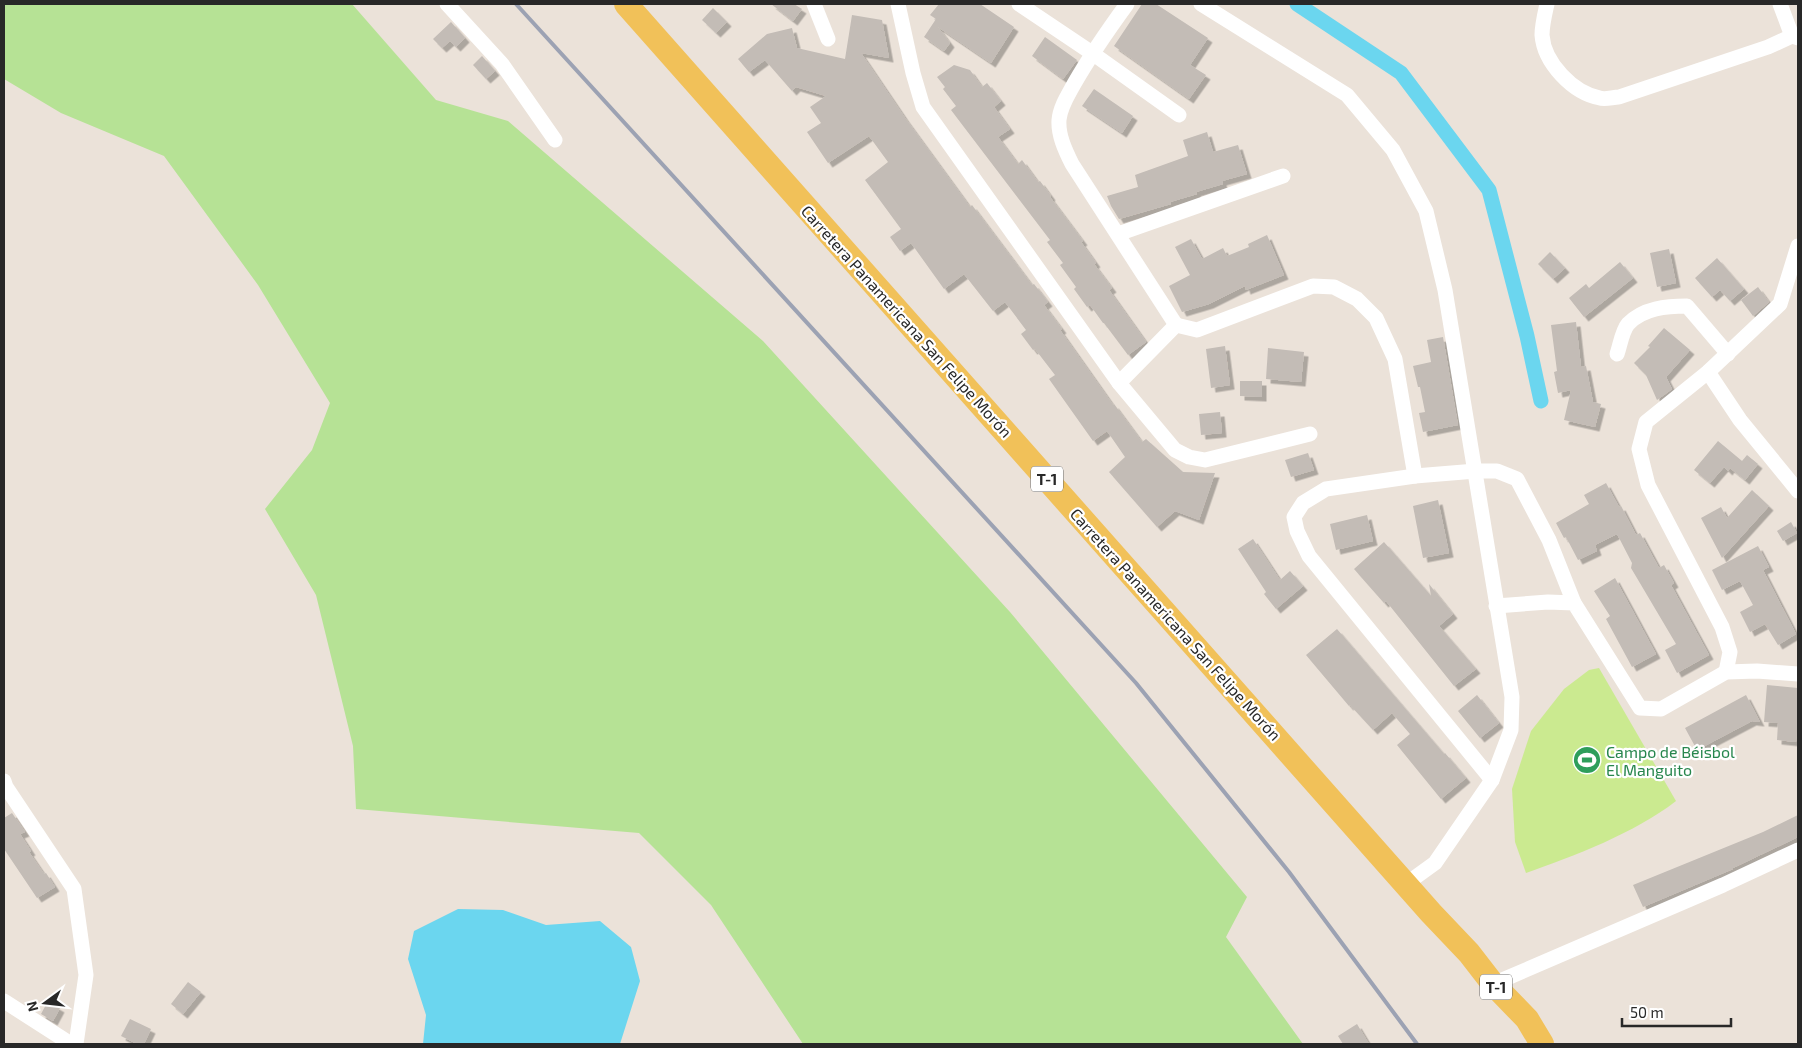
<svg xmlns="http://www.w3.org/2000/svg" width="1802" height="1048" viewBox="0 0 1802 1048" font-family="'Exo 2',sans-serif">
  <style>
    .green { fill: #b6e295 }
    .pitch { fill: #cbea90 }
    .water { fill: #6bd6ef }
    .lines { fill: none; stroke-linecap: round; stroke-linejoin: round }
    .canal { stroke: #6bd6ef; stroke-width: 15 }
    .building { fill: #c3bcb6; filter: url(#shadow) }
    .street { stroke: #fff; stroke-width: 15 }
    .primary { stroke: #f1c159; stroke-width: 24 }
    .rail { stroke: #9ca2b3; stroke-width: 4 }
    .labels { text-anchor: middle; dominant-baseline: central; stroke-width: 4.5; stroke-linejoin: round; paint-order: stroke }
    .shield { fill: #fff; stroke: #686868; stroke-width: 1 }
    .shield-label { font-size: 15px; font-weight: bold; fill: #282828 }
    .street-label { font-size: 16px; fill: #282828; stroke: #fff }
    .leisure-label { font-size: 16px; fill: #27864d; stroke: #fff; text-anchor: start }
  </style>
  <defs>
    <filter id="shadow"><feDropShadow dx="4.5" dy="4.5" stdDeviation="0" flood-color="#0004"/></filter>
  </defs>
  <rect width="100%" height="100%" fill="#ebe2d9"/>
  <path class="green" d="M4,4H352L436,100L508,121L763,341L1010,612L1247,897L1226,937L1303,1044H803L711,905L639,833L356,809L353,746L316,595L265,509L312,450L330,403L258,285L164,156L61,113L4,79Z"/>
  <path class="pitch" d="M1599,668L1676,801C1635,833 1574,856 1526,873L1515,842L1512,789L1531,731L1564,689L1589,670Z"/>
  <path class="water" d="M458,909L503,910L546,925L600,921L631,947L640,981L620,1044H423L426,1015L408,959L414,931Z"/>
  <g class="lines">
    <path class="canal" d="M1297,4L1401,73L1489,190L1527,336L1541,401"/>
  </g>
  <g class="building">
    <path d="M771,4H794L802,9L793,21Z"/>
    <path d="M939,4H980L1014,27L991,63L938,27L950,43L944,51L924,37L936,19L930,15Z"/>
    <path d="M1142,4H1156L1208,38L1190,65L1206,75L1189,99L1114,46Z"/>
    <path d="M713,8L727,22L716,33L702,20Z"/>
    <path d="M852,15L882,20L889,58L861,53L905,118L970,207L972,205L1032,285L1034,284L1048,302L1044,305L1062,329L1060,330L1113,405L1114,404L1142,442L1146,439L1183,472L1215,473L1199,520L1175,511L1157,527L1109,472L1125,457L1107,431L1093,441L1049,379L1055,375L1035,349L1033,350L1021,334L1026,330L1005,302L993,311L964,274L944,289L911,243L900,251L890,237L901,229L865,180L888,162L869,136L828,163L807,132L821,123L810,107L826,96L796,87L792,91L765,60L749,72L738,59L767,34L792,28L797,48L845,59Z"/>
    <path d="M451,22L465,38L456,47L450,41L442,48L433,39Z"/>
    <path d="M1045,37L1077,60L1063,79L1032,56Z"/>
    <path d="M482,56L495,71L486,79L473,65Z"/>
    <path d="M954,65L970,70L982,87L987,83L1001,101L994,107L1010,129L998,137L1018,164L1022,160L1038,182L1040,181L1051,196L1050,197L1083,241L1081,242L1096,263L1094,264L1112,288L1109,290L1146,342L1128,355L1104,323H1103L1090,305L1087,307L1074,289L1076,287L1060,265L1063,263L1047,242L1050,240L951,110L956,106L943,89L945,87L937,77Z"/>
    <path d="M1094,89L1133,116L1122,133L1082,106Z"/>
    <path d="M1207,132L1213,152L1238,145L1247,174L1222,181L1223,184L1196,192L1197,194L1170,202L1171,204L1119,219L1111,206L1107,196L1138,187L1135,175L1188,156L1183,140Z"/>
    <path d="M1267,235L1284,275L1246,290L1245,286L1209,304L1182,312L1169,286L1190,275L1175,247L1191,239L1202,259L1223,248L1227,256L1249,247L1248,244Z"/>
    <path d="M1669,249L1676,283L1657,287L1650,253Z"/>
    <path d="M1550,252L1565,268L1553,279L1538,264Z"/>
    <path d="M1717,258L1744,289L1730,301L1720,290L1712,297L1695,278Z"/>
    <path d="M1620,262L1633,278L1584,317L1569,298L1586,284L1589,288Z"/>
    <path d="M1758,287L1769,302L1753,316L1741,300Z"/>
    <path d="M1576,322L1581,367L1586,366L1593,402L1601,404L1595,427L1564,420L1571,390L1558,393L1554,372L1557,371L1551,325Z"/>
    <path d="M1664,328L1690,350L1666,377L1672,389L1657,400L1646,375L1634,363L1650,347L1648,346Z"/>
    <path d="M1443,337L1458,425L1423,432L1419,413L1425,412L1420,387H1418L1413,366L1431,362L1427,340Z"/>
    <path d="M1225,346L1230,385L1211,388L1206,349Z"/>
    <path d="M1268,348L1304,352L1301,382L1266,379Z"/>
    <path d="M1240,381H1262V397L1240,396Z"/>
    <path d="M1220,412L1222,433L1201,435L1199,414Z"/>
    <path d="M1718,441L1742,461L1747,455L1758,464L1745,480L1730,468L1728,471L1724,467L1710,483L1694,470Z"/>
    <path d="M1308,453L1314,470L1291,477L1285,460Z"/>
    <path d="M1606,483L1619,507L1621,506L1636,535L1640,533L1659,568L1664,565L1674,583L1671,585L1709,655L1677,673L1665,650L1676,644L1631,568L1632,563L1617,534L1595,545L1597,551L1578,560L1566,537L1564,538L1556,523L1589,504L1584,495Z"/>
    <path d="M1752,490L1769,506L1722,558L1701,518L1721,507L1727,518Z"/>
    <path d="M1438,500L1449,553L1423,558L1413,506Z"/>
    <path d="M1367,515L1373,541L1336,550L1330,524Z"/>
    <path d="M1791,522L1797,533L1783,541L1777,531Z"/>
    <path d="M1253,539L1280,580L1290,571L1303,586L1276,609L1264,594L1266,592L1238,549Z"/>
    <path d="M1384,542L1431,596L1429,584L1453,614L1439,626L1476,669L1454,686L1386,601L1384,603L1354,569Z"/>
    <path d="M1758,546L1769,567L1763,570L1796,634L1778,645L1765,624L1750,632L1740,612L1753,605L1740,581L1722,590L1712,570Z"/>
    <path d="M1615,578L1656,654L1632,667L1606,619L1610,616L1594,591Z"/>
    <path d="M1337,629L1444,754L1445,753L1466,778L1441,799L1397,745L1410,734L1392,713L1373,730L1350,705L1349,706L1306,655Z"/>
    <path d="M1767,685L1798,688V720L1796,742L1777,740L1778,723L1764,722Z"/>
    <path d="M1477,695L1499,723L1480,738L1458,711Z"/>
    <path d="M1746,695L1760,722L1752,721L1697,750L1685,728Z"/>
    <path d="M12,813L25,832L20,834L31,851L29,852L44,874L46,873L55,887L37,898L4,849V818Z"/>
    <path d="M1798,815V837L1733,868V869L1643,907L1633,885L1763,832Z"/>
    <path d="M188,982L201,992L183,1014L171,1004Z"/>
    <path d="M48,1001L60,1008L53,1021L41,1014Z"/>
    <path d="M130,1019L151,1029L144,1044H137L121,1036Z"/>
    <path d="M1357,1024L1369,1044H1343L1338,1036Z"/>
  </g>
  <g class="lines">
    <g class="street">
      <path d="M447,4L502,64L555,140"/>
      <path d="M814,4L828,39"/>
      <path d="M898,4L913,73L923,107L1119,383L1175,450L1189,457L1205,460L1310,434"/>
      <path d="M1019,4L1092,53L1179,115"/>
      <path d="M1127,4C1108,30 1090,56 1074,84C1068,95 1060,107 1059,120C1058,135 1065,150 1072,164L1176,325"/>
      <path d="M1201,4L1347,95L1393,150L1426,211L1445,290L1512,697L1511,730L1492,780L1435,863L1406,884"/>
      <path d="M1547,4C1545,13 1542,25 1542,35C1544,63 1573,93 1600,98C1605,100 1613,97 1619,97L1768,47L1792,36L1798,38"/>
      <path d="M1780,4L1792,36"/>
      <path d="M1118,234L1283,176"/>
      <path d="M1617,354C1620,346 1622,331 1628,324C1643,308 1667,306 1687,306L1728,354"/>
      <path d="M1708,372L1740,420L1798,491"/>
      <path d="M1119,383L1176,325L1197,330L1313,286L1334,287L1357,299L1376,318L1395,359L1415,476"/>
      <path d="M1496,606L1548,602L1574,603L1640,708L1661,709L1726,672L1757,671L1798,674"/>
      <path d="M1726,672L1730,652L1722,627L1648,485L1639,449L1646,422L1708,372L1780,304L1798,246"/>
      <path d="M1492,780L1309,556L1297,531L1294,517L1303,503L1326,489L1415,476L1476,471H1497L1517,479L1549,540L1574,603"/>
      <path d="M4,781L6,787L74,889L86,975L76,1044"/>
      <path d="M1493,984L1723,885L1798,850"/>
      <path d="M4,1001L71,1044"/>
    </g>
    <path class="primary" d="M626,4L1431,913L1469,953L1493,984L1527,1019L1542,1044"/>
    <path class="rail" d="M516,4L1136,683L1289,872L1417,1044"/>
  </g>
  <defs>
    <symbol id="stadium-disc" viewBox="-11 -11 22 22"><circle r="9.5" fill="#2e9e5b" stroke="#fff"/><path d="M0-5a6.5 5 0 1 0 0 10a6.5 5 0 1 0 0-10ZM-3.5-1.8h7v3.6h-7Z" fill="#fff"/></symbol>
  </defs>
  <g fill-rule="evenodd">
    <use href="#stadium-disc" x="1571" y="744" width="32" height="32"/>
  </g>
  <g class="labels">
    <g class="shield">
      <rect x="1031" y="466.5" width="32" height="25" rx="4"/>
      <rect x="1480" y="974.5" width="32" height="25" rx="4"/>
    </g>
    <g class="shield-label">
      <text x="1047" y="479">T-1</text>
      <text x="1496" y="987">T-1</text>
    </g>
    <g class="street-label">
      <text transform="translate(907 321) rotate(48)">Carretera Panamericana San Felipe Morón</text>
      <text transform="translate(1176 624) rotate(48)">Carretera Panamericana San Felipe Morón</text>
    </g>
    <g class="leisure-label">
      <text x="1606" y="751">Campo de Béisbol<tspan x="1606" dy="18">El Manguito</tspan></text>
    </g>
  </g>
  <rect width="1802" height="1048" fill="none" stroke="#282828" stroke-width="10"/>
  <g transform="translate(45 1003) rotate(255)" stroke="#ffffff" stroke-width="4" paint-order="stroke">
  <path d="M0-4L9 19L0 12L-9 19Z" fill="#282828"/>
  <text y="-8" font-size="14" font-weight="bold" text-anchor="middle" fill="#282828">N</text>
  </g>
  <path d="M1622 1018v8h109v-8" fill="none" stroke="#282828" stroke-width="2.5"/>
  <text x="1630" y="1018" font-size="15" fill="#282828" stroke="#ffffff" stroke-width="4" paint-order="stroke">50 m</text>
</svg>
